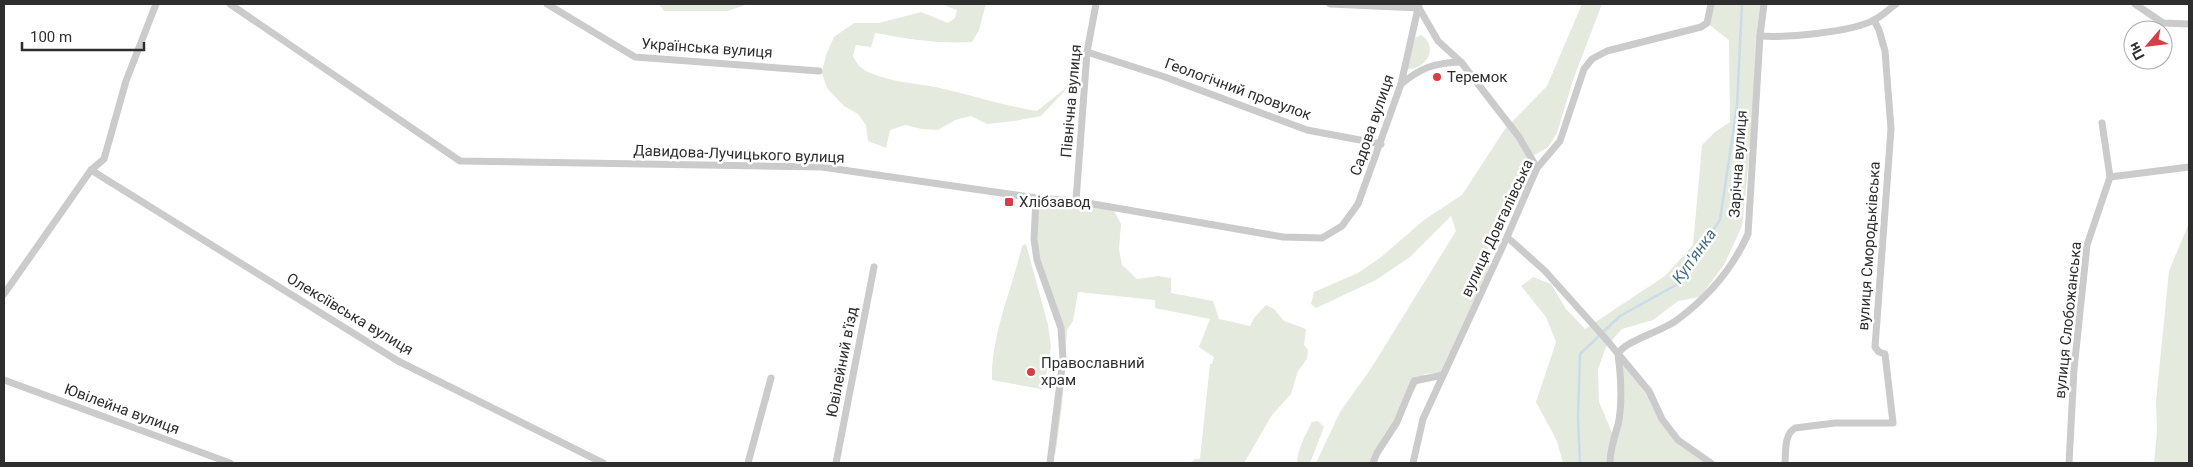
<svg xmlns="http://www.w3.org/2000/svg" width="2193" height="467" viewBox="0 0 2193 467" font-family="Roboto,sans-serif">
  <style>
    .green { fill: #e4eadd }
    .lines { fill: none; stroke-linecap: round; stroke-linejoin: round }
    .stream { stroke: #cadce9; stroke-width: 2.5 }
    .street { stroke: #cbcbcb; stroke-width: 7 }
    .poi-dot { fill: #d93c44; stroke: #fff; stroke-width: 2 }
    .labels { text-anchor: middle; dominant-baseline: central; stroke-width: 5; stroke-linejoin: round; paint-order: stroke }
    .street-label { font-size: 15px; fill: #2e2e2e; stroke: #fff }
    .poi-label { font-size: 15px; fill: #2e2e2e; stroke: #fff; text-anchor: start }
    .water-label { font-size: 16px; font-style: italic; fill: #426c8a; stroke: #fff }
  </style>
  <rect width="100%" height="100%" fill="#fff"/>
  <g class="green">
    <path d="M659,4H748L728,11H664Z"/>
    <path d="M941,4H986L979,30L972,42C939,44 907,39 875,33L871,47L856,45L853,56C856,63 860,68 868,72C890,82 916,83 940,88C972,95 1004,106 1037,111L1072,83L1041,116L1014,121L987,124L971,116L955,120L938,130L922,129L905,125L890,130L886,148L868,141L866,125L858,114L844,106L827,88L822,73L826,55L834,37L854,23H879L921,12L948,23L955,18L957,10Z"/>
    <path d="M1582,4H1602L1573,80L1557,133L1548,147L1528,159C1523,193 1503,225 1485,254L1490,250L1489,267L1443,372L1424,374L1370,463H1316L1340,412L1370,370L1456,231L1451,216L1410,257L1376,280L1316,308L1311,304L1314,292L1358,273L1380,258L1424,220L1462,195L1505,129L1547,86Z"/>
    <path d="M1711,4H1765L1742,226L1724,265L1700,297L1678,301L1653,320L1622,329L1606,347L1598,369L1599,402L1613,435L1619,410L1618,354L1642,382L1670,431L1711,463H1563L1557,441L1536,402L1556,342L1546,317L1521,286L1533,277L1551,284L1566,309L1585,329L1665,276L1693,245L1702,145L1715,132L1730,122L1729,40L1707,23Z"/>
    <path d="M1421,35C1439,46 1427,70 1407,69L1415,38Z"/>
    <path d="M1036,198L1112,207L1121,224L1119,249L1122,265L1137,279L1158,276L1171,278V293L1213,301L1219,319L1250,326L1254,318L1266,305L1274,309L1284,321L1306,329L1304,345L1308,350L1307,359L1298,371L1291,394L1272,415L1244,463H1191L1195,459H1200L1210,364H1212L1214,357L1199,347L1210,319L1155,308V300L1078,292L1073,321L1067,330L1062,406L1055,457L1057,400L1063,359L1061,328L1038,261Z"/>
    <path d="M2189,223V463H2154L2157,431L2156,401L2169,271Z"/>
    <path d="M1026,244L1048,325L1051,347L1045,382L1041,389L992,380C991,334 1012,290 1022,246Z"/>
    <path d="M1318,421L1324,427L1310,463H1297C1297,450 1306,434 1312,422Z"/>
  </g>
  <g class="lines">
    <path class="stream" d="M1580,463L1578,418L1580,354L1620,316L1676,285L1720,220L1737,106L1742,4"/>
    <g class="street">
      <path d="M230,4L460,161L822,167L1036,198L1076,201L1283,237L1322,238L1342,226L1358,204L1401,84L1419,4"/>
      <path d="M547,4L635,57L819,71"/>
      <path d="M1330,4L1419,8L1438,41L1461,62"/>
      <path d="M2135,4L2163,23L2189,24"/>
      <path d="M1760,36C1786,38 1852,32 1874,20C1882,16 1889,9 1896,4"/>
      <path d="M1087,52L1165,77L1307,130L1381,144"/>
      <path d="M1401,84C1422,67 1435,63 1461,62L1519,137L1537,168"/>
      <path d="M91,170L398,361L603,463"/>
      <path d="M2110,177L2189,167"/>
      <path d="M1036,198L1034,239L1037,260L1061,328L1063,359L1050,463"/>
      <path d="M1076,201L1087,52L1096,4"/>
      <path d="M1507,237L1545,271L1605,338L1649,391L1662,419L1678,440L1711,463"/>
      <path d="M4,294L91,170L104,159L126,81L156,4"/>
      <path d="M4,380L230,463"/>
      <path d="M748,463L771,378"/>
      <path d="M836,463L874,267"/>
      <path d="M1373,463L1377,453L1397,422L1414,381L1443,375"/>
      <path d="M1413,463L1423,419L1507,237L1537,168L1560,141L1584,69L1592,59L1607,51L1701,27L1707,23L1711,4"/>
      <path d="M1610,463C1610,450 1614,438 1618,425C1623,402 1621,377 1618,354C1624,341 1663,331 1677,320C1708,297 1732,270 1748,234L1760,36L1764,4"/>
      <path d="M1785,463C1786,452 1784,434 1795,428L1835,423H1893L1885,354L1879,352L1875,347L1891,129L1885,51L1879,30L1874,20"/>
      <path d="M2069,463L2074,369L2087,245L2110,177L2102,123"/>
    </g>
  </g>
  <g class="poi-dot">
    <circle cx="1437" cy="77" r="5"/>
    <rect x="1004" y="197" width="10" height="10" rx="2.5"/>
    <circle cx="1031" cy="372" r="5"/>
  </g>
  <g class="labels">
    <g class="street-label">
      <text transform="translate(707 48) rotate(4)">Українська вулиця</text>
      <text transform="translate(1238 89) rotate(20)">Геологічний провулок</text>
      <text transform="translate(1071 101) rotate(-85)">Північна вулиця</text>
      <text transform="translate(1372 125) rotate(-71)">Садова вулиця</text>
      <text transform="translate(739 154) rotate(2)">Давидова-Лучицького вулиця</text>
      <text transform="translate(1738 164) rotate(-86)">Зарічна вулиця</text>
      <text transform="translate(1497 228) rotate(-65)">вулиця Довгалівська</text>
      <text transform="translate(1869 246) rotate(-86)">вулиця Смородьківська</text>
      <text transform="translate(350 314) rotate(31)">Олексіївська вулиця</text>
      <text transform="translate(2068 320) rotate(-84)">вулиця Слобожанська</text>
      <text transform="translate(842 362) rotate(-79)">Ювілейний в'їзд</text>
      <text transform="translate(122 409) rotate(20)">Ювілейна вулиця</text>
    </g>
    <g class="poi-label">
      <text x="1447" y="77">Теремок</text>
      <text x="1019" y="202">Хлібзавод</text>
      <text x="1041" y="363">Православний<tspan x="1041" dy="17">храм</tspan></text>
    </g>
    <g class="water-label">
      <text transform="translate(1694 256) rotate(-54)">Куп'янка</text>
    </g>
  </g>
  <rect width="2193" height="467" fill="none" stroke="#2e2e2e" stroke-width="10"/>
  <g transform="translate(2148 45) rotate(242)"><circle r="24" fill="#ffffff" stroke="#ababab"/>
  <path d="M0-4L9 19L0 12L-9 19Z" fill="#d93c44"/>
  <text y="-8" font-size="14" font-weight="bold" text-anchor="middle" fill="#2e2e2e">Пн</text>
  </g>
  <path d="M22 42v8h122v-8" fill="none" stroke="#2e2e2e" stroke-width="2.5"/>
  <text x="30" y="42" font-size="15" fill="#2e2e2e" stroke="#ffffff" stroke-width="4" paint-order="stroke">100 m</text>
</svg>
